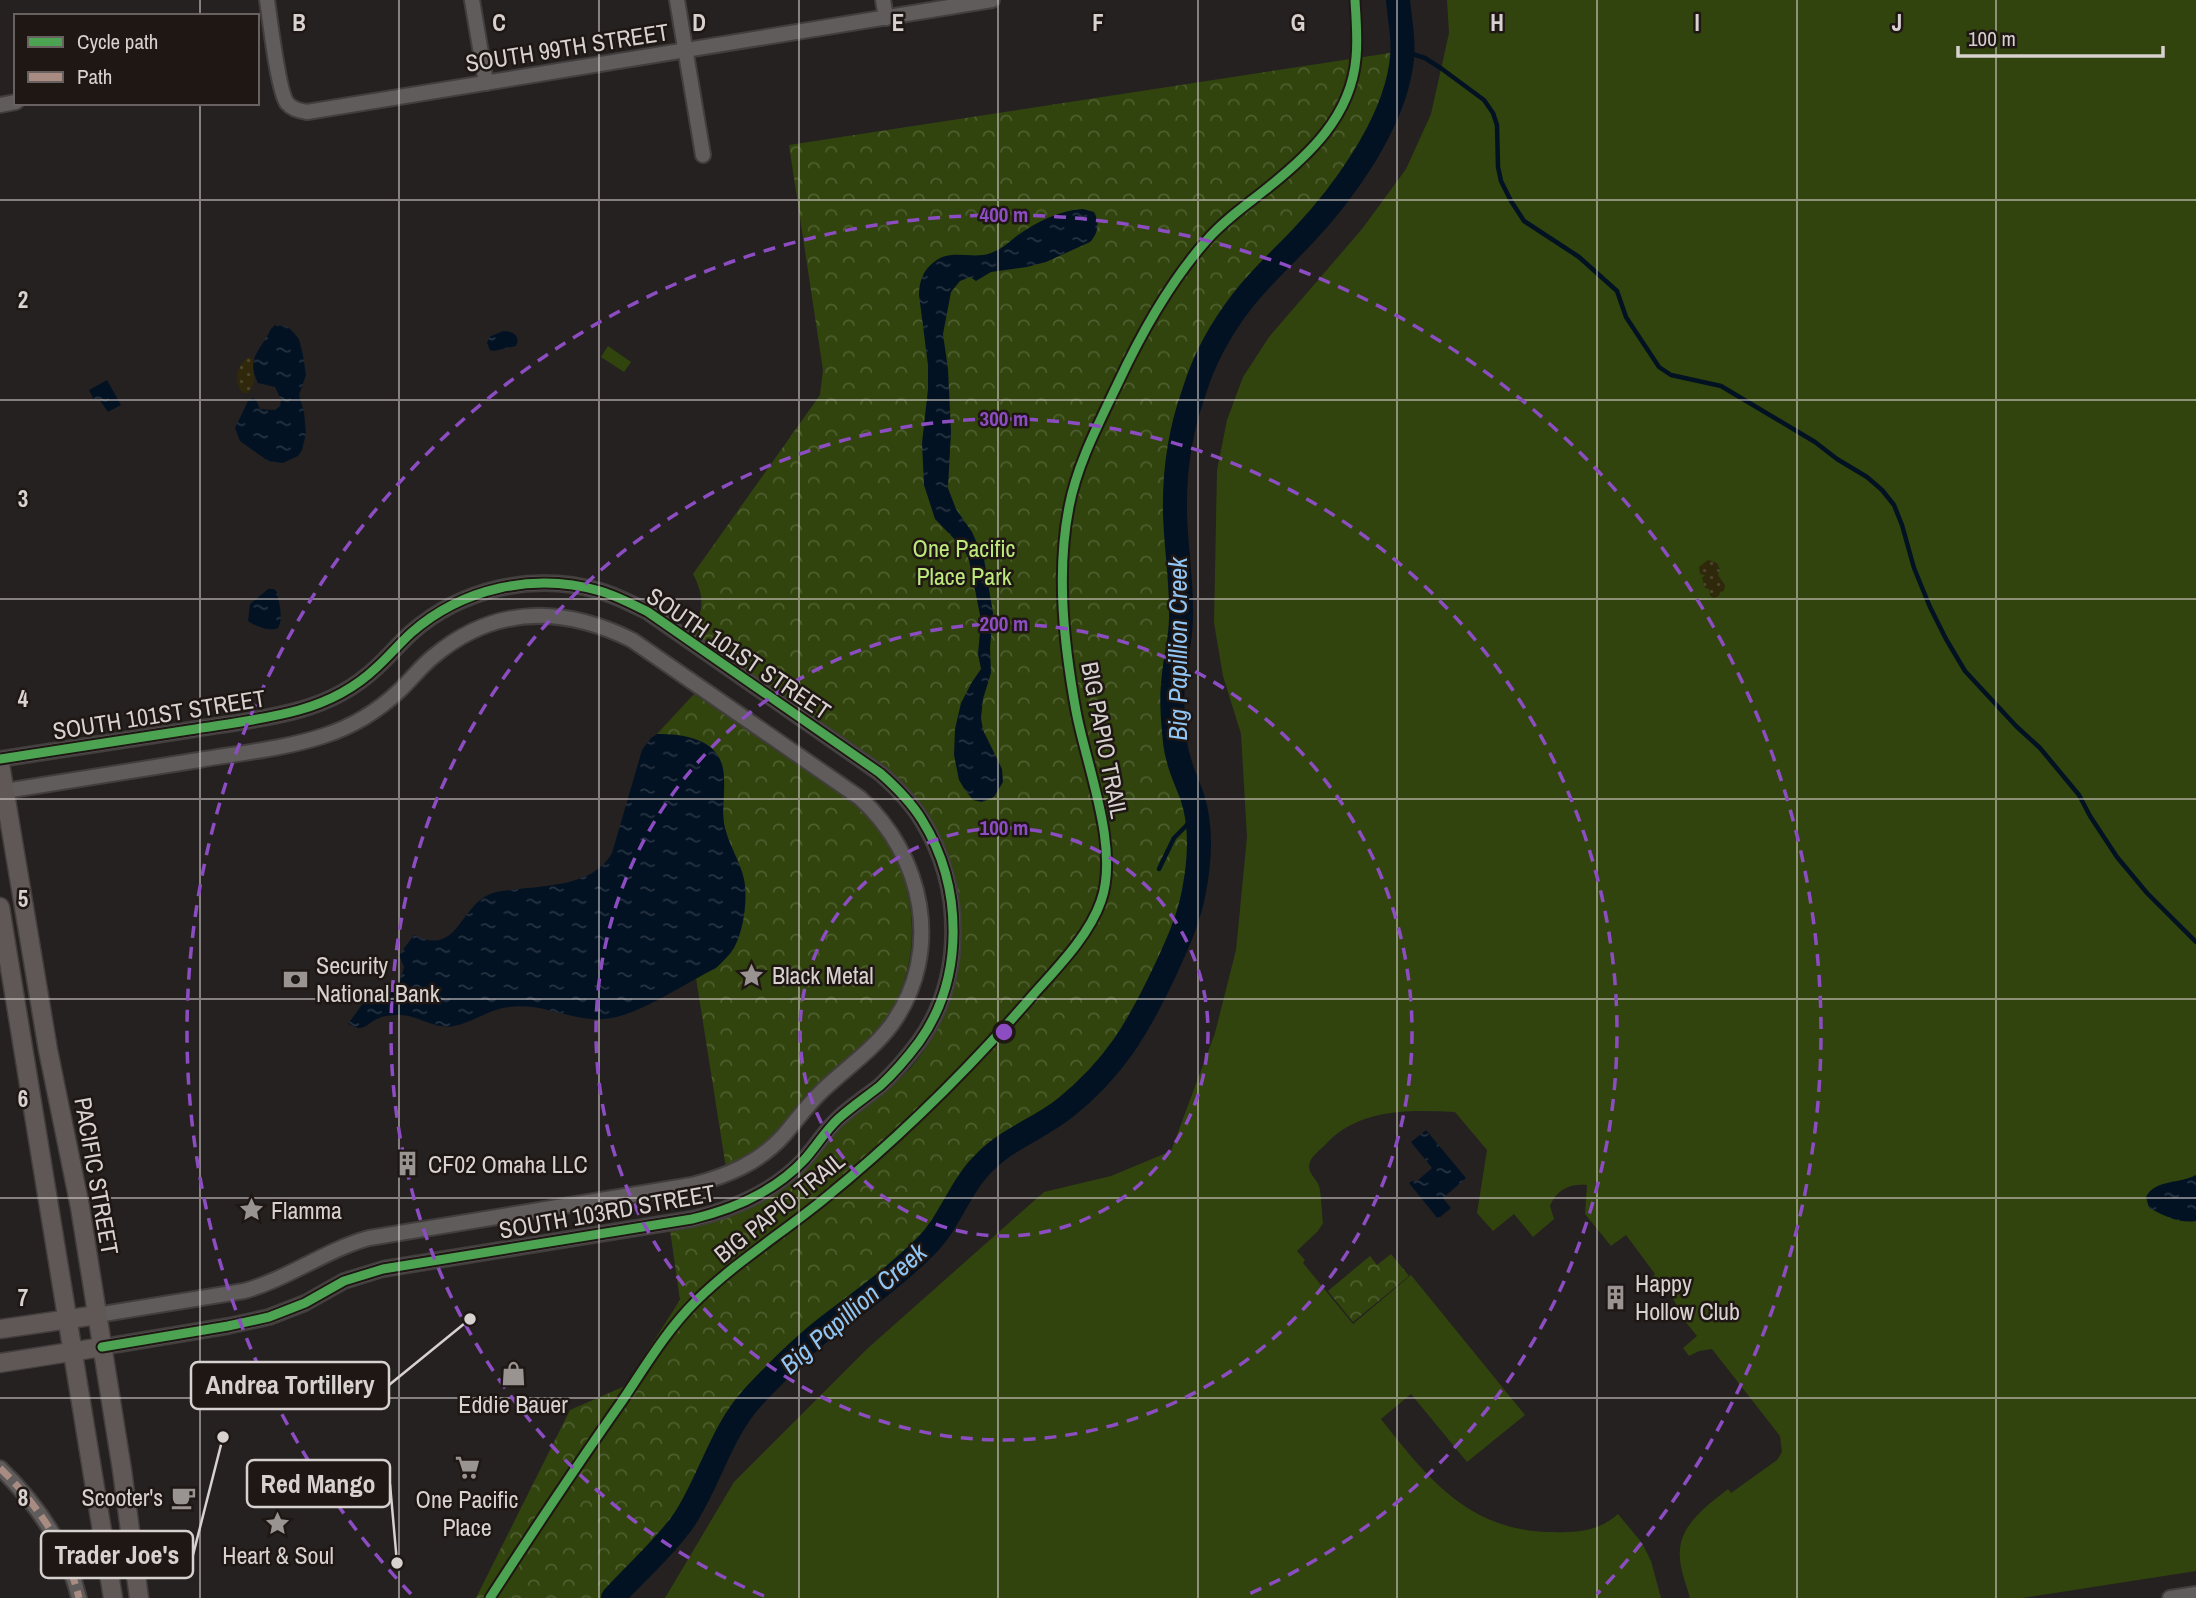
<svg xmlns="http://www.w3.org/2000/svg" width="2196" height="1598" viewBox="0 0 2196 1598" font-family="'Archivo Narrow',sans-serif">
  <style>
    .green { fill: #31440d }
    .forest { fill: url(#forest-crowns) }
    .sand { fill: url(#sand-dots) }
    .water { fill: url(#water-ripples) }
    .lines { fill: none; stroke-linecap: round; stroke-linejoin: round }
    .stream { stroke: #031222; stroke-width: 4.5 }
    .river { stroke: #031222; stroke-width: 24 }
    .minor-casing { stroke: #423e3d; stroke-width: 18 }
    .major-casing { stroke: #423e3d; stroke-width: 21 }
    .minor { stroke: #605c5c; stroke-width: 14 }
    .major { stroke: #605857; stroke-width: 18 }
    .quiet { stroke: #a88b81; stroke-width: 7; stroke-dasharray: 14 7; stroke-linecap: butt }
    .cycleway-casing { stroke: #1f1714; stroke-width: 13 }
    .cycleway { stroke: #4ca352; stroke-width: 9 }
    .grid { fill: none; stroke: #d7d1cf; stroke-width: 2; stroke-opacity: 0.55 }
    .ring { fill: none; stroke: #8d4dc2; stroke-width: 3.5; stroke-dasharray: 12 9 }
    .labels { text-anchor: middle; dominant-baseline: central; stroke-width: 5; stroke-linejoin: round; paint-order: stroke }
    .street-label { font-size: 24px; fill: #d7d1cf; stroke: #1f1714 }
    .park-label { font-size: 24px; fill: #bce87c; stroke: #1f1714 }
    .poi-label { font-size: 24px; fill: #d7d1cf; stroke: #1f1714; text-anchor: start }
    .water-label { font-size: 26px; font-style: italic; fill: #90c5f4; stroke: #1f1714 }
    .grid-label { font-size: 23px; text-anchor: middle; font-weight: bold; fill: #d7d1cf; stroke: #1f1714; stroke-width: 5; stroke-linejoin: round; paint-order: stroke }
    .centre { fill: #8d4dc2; stroke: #1f1714; stroke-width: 3.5 }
    .ring-label { font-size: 21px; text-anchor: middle; font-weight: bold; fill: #8d4dc2; stroke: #1f1714; stroke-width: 5; stroke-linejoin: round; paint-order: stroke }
    .leader { fill: none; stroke: #d7d1cf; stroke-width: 2.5 }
    .callout-dot { fill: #d7d1cf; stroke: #1f1714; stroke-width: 2.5 }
    .callout { fill: #1f1714; stroke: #d7d1cf; stroke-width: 2.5 }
    .callout-label { font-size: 26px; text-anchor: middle; font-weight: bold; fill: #d7d1cf }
  </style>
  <defs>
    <pattern id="forest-crowns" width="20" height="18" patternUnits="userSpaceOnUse" patternTransform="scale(1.75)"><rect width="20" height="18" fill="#31440d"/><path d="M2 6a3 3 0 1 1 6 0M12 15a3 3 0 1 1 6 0" fill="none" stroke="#4e5e2f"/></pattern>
    <pattern id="sand-dots" width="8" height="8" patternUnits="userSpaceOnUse" patternTransform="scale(1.75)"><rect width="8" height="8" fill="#2f280b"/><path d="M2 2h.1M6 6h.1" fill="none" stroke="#4c462e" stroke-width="1.8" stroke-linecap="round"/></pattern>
    <pattern id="water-ripples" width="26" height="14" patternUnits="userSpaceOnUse" patternTransform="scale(1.75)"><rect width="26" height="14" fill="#031222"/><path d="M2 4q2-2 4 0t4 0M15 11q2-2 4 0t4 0" fill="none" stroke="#273341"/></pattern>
  </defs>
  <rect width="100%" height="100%" fill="#252120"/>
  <g class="green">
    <path d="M1447,0H2196V1571L2023,1598H1690C1686,1583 1678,1565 1680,1549C1682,1523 1709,1504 1728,1489L1731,1493L1777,1460L1782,1452L1780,1436L1712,1349L1699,1351L1689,1356L1683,1348L1697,1336L1680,1315L1681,1313C1674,1299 1666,1287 1652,1277L1655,1274L1626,1235L1611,1246L1585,1214L1587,1185C1570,1183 1556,1190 1550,1206L1554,1219L1533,1237L1514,1214L1493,1231L1477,1213L1487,1150L1455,1112C1408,1110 1358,1108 1324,1146C1320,1150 1312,1156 1310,1162C1306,1172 1316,1178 1319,1186C1321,1192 1322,1214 1323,1223L1318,1231L1297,1251L1305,1260L1303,1263L1353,1324L1411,1275L1525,1415L1467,1462L1411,1394L1381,1419C1428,1479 1470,1532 1553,1532C1577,1533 1599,1531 1618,1514L1642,1543L1651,1561L1661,1598H665L734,1482L868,1348L1044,1192L1111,1176L1171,1151L1215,1033L1236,950L1247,837L1241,734L1223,676L1214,623L1217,470L1227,420L1243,377L1269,337L1362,229L1406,169L1431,114L1449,33Z"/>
    <path d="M608,346L631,362L624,372L601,357Z"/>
  </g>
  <g class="forest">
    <path d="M1403,51L1395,93L1389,112L1371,145L1328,209L1258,282L1225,326L1208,357L1194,390L1182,432L1176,469L1175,509L1181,623L1173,684V709L1176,752L1196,811L1199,864L1194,896L1182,933L1153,996L1125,1046L1085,1091L1060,1112L1004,1145L982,1164L967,1181L947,1221L929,1244L871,1296L812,1339L750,1400L736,1419L683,1521L650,1560L613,1598H476L570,1410L625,1386L680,1300L670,1230C723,1222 774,1205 811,1164C826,1147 839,1127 858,1113C879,1096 900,1082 917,1060C968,995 975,904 937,830C931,820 925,808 917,799C889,767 853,745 818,720C775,691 733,662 691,633C704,612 705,596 693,574L820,395L823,370L789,145Z"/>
    <path d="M694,694C729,718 764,742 799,766C819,780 841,793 859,809C921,866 930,964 878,1030C861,1052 836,1068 815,1086C800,1098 790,1116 777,1131C762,1147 745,1157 726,1168L696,978C726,962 735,952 742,918C745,903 747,889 742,875C737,858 727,842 724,824C720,800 732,764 709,747C700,740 669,737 657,734Z"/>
    <path d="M1391,1254L1409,1276L1353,1322L1328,1291L1370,1256L1377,1265Z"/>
  </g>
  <g class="sand">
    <path d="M249,357L253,360C254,372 257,383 248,393H243C233,383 236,364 249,357Z"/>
    <path d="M1708,560L1717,563L1720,569L1718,575L1725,585L1724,591L1720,592L1719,596L1714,598L1710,596L1709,589L1705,588L1702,578L1705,575L1700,574L1699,567Z"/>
  </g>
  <g class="water">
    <path d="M1083,209L1094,212C1100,222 1098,234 1090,242L1046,262L1027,267L991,272L976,281L970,277L960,281L951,292L943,334L948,369L951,432L948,488L956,509L972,532L984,559L993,613L990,648L991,673L983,699L981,718L983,730L1002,769L1003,782L994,797L982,802L973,800L965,790L959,780L954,755L955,729L961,703L972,682L981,669L978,654L981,620L969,560L964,549L935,519L924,485L922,443L928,389V365L919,295C919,282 923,270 934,262C951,248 972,260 991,253C1002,249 1009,242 1018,235C1037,222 1060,210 1083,209Z"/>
    <path d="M275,325L288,327L294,333L299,339L303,355L306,375L299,395L304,412L306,434L302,450L298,456L283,463L268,461L240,441L235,428L248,401L253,398L256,400L260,409L275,410L280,406L281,400L275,387L258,383C245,358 261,350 271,329Z"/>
    <path d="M503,331C513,331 521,336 516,346L494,351L490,350L487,343L489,337Z"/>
    <path d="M107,380L121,405L108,412L101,402L100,397L94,400L89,390Z"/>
    <path d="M268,589H274L277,592C279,604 284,618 278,628C270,632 255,626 248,621L250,604Z"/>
    <path d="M657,734C688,734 724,740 724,779C725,796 721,812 725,828C729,845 740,861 744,879C748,899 744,929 734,948C729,956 722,962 716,968C688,982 649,1008 620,1016C579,1028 549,1002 510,1007C489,1009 474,1022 454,1026C434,1030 417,1014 397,1015C390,1015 383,1016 377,1019C370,1022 365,1029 358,1028C354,1027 351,1025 348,1024L374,988H389L400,981L404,967L399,955L414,935C458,957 458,908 490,894C496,891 504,891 511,890C545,885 593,887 612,853L642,750L651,738Z"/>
    <path d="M1426,1130L1466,1178L1443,1198L1451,1208L1438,1219L1409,1183L1412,1181H1417L1432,1168L1411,1142Z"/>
    <path d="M2196,1175V1221C2179,1224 2163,1215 2149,1208L2146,1197C2155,1179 2180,1184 2196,1175Z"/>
  </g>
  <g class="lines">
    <g class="stream">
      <path d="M1403,51L1425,58L1442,69L1484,100L1493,113L1497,125L1498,167L1501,181L1511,201L1524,221L1579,257L1617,291L1626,317L1659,367L1671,375L1721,386L1815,442L1837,459L1867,477L1882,490L1894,505L1902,525L1914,568L1930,607L1946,639L1965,671L2016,726L2040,748L2079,795L2090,816L2117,857L2147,893L2196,942"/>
      <path d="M1159,869L1174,838L1186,826L1196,811"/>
    </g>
    <path class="river" d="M613,1598C636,1572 664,1549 684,1520C710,1481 721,1431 754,1396C776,1373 798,1350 823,1330C858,1303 894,1278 926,1246C951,1221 960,1185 986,1161C1009,1138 1040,1128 1065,1108C1115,1068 1138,1028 1165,971C1177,945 1189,919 1194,891C1200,860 1202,826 1192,796C1185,778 1177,761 1175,742C1173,723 1171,703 1173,685C1174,662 1181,641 1181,618C1182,583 1176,549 1175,514C1174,473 1180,431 1194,392C1204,359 1222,327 1243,300C1261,277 1282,258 1302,237C1343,194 1392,126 1401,66C1405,44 1400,22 1398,0"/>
    <defs>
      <g id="minor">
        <path d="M267,0C270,19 278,91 287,103C292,109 299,111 307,112L992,0"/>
        <path d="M472,0L486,83"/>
        <path d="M677,0L703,155"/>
        <path d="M883,0L886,18"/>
        <path d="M0,105L16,102"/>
        <path d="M0,759C63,749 126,740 189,730C225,724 263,720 299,710C328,702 355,688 377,667C389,656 399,644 411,633C462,588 534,572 600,591C617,596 632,604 648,612L880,773C896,787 911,802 922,820C963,886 965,978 919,1042C907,1058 894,1073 880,1086C866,1097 851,1107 838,1119C825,1131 816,1147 804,1160C774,1192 734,1209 692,1219L383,1269L344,1281L305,1303L269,1317L228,1326L102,1347"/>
        <path d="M0,790L5,791C69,781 134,771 199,760C240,753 283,749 323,736C352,727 378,711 400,690C412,679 421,666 434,656C495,605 563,606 632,640L860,798C923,855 944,951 892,1024C872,1051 846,1068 822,1091C808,1104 797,1120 784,1135C759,1163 727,1176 692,1185L369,1238C325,1250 288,1279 244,1291L97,1315"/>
        <path d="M0,1468C37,1504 67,1547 79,1598"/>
        <path d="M2170,1598L2196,1594"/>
      </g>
      <g id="major">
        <path d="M0,764L48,1050L80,1207L122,1470L139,1598"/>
        <path d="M0,907L113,1598"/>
        <path d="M0,1329L97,1315"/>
        <path d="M0,1363L102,1347"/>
      </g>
    </defs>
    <use href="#minor" class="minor-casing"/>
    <use href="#major" class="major-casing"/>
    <use href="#minor" class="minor"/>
    <use href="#major" class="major"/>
    <path class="quiet" d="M0,1468C37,1504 67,1547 79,1598"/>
    <defs>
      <g id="cycleway">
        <path d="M0,759C63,749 126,740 189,730C225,724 263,720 299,710C328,702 355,688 377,667C389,656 399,644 411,633C462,588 534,572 600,591C617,596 632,604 648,612L880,773C896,787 911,802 922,820C963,886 965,978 919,1042C907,1058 894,1073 880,1086C866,1097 851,1107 838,1119C825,1131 816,1147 804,1160C774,1192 734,1209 692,1219L383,1269L344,1281L305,1303L269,1317L228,1326L102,1347"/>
        <path d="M490,1598C532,1533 575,1468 620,1404C643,1370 665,1332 695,1302C734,1263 781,1234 824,1199C899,1138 969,1069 1033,995C1056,969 1089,936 1101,901C1120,848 1086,765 1076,711C1064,645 1056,573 1069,507C1077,464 1100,421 1119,381C1142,332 1170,282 1206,241C1223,221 1245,206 1265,190C1308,156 1351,117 1356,58C1358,39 1356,19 1355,0"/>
      </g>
    </defs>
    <use href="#cycleway" class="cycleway-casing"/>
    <use href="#cycleway" class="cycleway"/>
  </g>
  <path class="grid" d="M200,0V16M399,0V1598M599,0V1598M799,0V1598M998,0V1598M1198,0V1598M1397,0V1598M1597,0V1598M1797,0V1598M1996,0V1598M200,103V1598M0,200H2196M0,400H2196M0,599H2196M0,799H2196M0,999H2196M0,1198H2196M0,1398H2196"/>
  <g class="ring">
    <circle cx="1004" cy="1032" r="204"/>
    <circle cx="1004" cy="1032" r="408"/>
    <path d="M764 1596A613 613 0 1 1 1244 1596"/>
    <path d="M411 1594A817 817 0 1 1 1597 1594"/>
  </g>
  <defs>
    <symbol id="sight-bare" viewBox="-9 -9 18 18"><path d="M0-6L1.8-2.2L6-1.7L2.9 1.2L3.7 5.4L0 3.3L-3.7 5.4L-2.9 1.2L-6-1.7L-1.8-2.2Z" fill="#999392" stroke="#1f1714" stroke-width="2.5" paint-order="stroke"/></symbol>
    <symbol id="bank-bare" viewBox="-9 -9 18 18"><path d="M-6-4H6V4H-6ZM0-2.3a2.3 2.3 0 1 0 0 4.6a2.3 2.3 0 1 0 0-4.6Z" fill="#999392" stroke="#1f1714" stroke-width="2.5" paint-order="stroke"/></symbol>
    <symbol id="building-bare" viewBox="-9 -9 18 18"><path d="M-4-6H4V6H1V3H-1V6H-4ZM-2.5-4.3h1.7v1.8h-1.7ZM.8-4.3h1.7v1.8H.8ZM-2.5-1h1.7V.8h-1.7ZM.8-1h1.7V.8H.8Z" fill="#999392" stroke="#1f1714" stroke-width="2.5" paint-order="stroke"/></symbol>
    <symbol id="shop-bare" viewBox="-9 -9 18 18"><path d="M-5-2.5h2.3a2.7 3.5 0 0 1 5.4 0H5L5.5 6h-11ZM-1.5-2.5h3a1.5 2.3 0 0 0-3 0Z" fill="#999392" stroke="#1f1714" stroke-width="2.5" paint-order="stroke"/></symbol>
    <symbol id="supermarket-bare" viewBox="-9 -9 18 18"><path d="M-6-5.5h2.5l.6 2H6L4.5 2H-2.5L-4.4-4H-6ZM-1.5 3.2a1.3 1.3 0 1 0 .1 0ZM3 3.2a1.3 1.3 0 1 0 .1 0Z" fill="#999392" stroke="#1f1714" stroke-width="2.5" paint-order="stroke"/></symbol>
    <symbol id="cafe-bare" viewBox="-9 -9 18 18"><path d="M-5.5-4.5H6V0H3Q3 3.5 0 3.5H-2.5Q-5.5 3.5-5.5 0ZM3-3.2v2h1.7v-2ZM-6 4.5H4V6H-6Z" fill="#999392" stroke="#1f1714" stroke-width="2.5" paint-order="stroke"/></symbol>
  </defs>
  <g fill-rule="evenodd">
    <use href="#sight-bare" x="734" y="958" width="35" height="35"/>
    <use href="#bank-bare" x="278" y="962" width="35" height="35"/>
    <use href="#building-bare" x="390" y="1146" width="35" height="35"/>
    <use href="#sight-bare" x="234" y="1192" width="35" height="35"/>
    <use href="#building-bare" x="1598" y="1280" width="35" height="35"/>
    <use href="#shop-bare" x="496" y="1356" width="35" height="35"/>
    <use href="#supermarket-bare" x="450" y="1450" width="35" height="35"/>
    <use href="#cafe-bare" x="166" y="1480" width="35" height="35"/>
    <use href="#sight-bare" x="260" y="1506" width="35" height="35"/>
  </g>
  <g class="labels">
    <g class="street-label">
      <text transform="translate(567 47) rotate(-9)">SOUTH 99TH STREET</text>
      <text transform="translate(739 653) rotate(34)">SOUTH 101ST STREET</text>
      <text transform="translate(159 714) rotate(-9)">SOUTH 101ST STREET</text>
      <text transform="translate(1105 740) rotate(79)">BIG PAPIO TRAIL</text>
      <text transform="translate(97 1176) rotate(80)">PACIFIC STREET</text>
      <text transform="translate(779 1207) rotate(-39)">BIG PAPIO TRAIL</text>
      <text transform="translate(607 1211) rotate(-10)">SOUTH 103RD STREET</text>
    </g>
    <g class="park-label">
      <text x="964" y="548">One Pacific<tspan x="964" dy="28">Place Park</tspan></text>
    </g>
    <g class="poi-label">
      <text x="316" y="965">Security<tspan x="316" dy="28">National Bank</tspan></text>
      <text x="772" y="975">Black Metal</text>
      <text x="428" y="1164">CF02 Omaha LLC</text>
      <text x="271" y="1210">Flamma</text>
      <text x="1635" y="1283">Happy<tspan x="1635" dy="28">Hollow Club</tspan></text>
      <text x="513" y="1404" text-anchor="middle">Eddie Bauer</text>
      <text x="163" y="1497" text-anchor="end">Scooter's</text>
      <text x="467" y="1499" text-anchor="middle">One Pacific<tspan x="467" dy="28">Place</tspan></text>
      <text x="278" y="1555" text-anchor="middle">Heart &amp; Soul</text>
    </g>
    <g class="water-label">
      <text transform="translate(1177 649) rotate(-90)">Big Papillion Creek</text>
      <text transform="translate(853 1308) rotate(-41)">Big Papillion Creek</text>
    </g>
  </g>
  <g class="grid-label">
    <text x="299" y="31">B</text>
    <text x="499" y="31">C</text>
    <text x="699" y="31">D</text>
    <text x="898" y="31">E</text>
    <text x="1098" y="31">F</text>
    <text x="1298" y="31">G</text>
    <text x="1497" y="31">H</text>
    <text x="1697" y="31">I</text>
    <text x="1897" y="31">J</text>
    <text x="23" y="308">2</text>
    <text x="23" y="507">3</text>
    <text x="23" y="707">4</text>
    <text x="23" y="907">5</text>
    <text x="23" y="1107">6</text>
    <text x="23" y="1306">7</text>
    <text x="23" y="1506">8</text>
  </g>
  <circle cx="1004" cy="1032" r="10" class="centre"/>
  <g class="ring-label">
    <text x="1004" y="222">400 m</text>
    <text x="1004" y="426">300 m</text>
    <text x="1004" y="631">200 m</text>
    <text x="1004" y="835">100 m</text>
  </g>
  <path class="leader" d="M470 1319L389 1385M397 1563L390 1484M223 1437L193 1555"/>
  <g class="callout-dot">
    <circle cx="470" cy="1319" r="7"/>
    <circle cx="397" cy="1563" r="7"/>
    <circle cx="223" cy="1437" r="7"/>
  </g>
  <g class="callout">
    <rect x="191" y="1362" width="198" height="47" rx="7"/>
    <rect x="247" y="1460" width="143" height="47" rx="7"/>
    <rect x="41" y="1531" width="152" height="47" rx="7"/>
  </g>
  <g class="callout-label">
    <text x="290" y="1394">Andrea Tortillery</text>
    <text x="318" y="1493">Red Mango</text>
    <text x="117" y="1564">Trader Joe's</text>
  </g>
  <rect x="14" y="14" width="245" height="91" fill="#1f1714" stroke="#69615f" stroke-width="2"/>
  <rect x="28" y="37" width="35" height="10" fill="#4ca352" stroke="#69615f" stroke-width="2"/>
  <text x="77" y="49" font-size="21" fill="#d7d1cf">Cycle path</text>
  <rect x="28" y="72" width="35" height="10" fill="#a88b81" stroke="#69615f" stroke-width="2"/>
  <text x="77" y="84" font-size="21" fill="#d7d1cf">Path</text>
  <path d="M1958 46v10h205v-10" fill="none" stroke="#d7d1cf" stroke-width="3.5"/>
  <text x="1968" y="46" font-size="21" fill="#d7d1cf" stroke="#1f1714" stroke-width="5" paint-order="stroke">100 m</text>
</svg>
